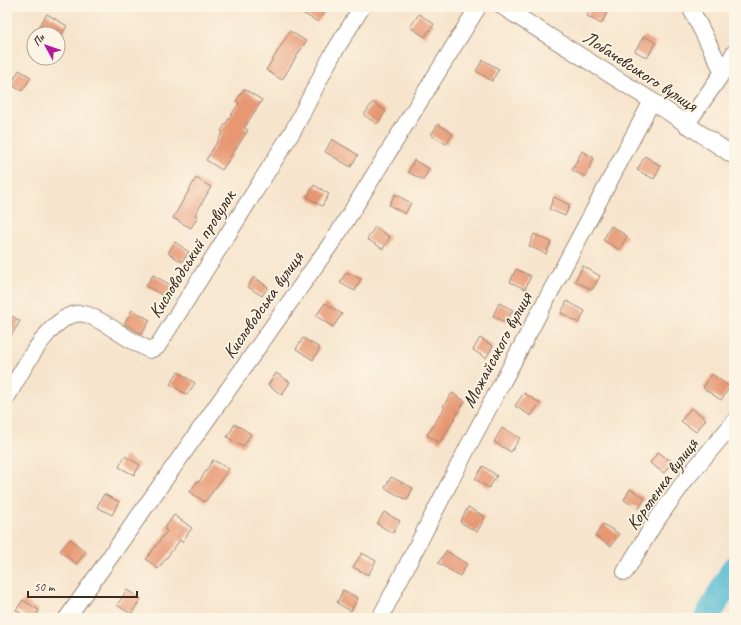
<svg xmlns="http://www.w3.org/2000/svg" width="741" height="625" viewBox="0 0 741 625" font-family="Caveat,sans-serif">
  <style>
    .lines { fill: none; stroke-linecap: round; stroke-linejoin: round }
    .river { stroke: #56bcd4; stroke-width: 26 }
    .building { fill: #e79772 }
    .street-casing { stroke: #998775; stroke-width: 18 }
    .street { stroke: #fff; stroke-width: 16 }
    .labels { text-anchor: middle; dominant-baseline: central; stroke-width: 3.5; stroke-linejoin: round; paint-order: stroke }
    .street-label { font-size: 19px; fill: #3b2a1e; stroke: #fcf5e5 }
  </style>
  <rect width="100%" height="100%" fill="#fcf5e5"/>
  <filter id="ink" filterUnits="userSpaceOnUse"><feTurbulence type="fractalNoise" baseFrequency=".025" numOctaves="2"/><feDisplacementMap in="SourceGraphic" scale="8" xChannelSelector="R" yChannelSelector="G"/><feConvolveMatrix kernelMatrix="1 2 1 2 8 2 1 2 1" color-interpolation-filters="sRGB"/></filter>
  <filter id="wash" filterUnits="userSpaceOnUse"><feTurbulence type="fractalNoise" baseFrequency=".012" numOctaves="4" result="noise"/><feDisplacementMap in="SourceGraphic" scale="16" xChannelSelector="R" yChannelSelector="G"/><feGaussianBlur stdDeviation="0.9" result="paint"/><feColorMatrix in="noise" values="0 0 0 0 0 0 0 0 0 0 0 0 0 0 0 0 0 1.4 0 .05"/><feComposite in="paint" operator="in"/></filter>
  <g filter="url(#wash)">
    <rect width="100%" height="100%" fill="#f7e4cc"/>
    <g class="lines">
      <path class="river" d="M707,618L734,569"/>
    </g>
    <g id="blocks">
      <g class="building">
        <path d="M292,7H316L325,12L318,22Z"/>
        <path d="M592,7H610L601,24L587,16Z"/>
        <path d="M47,14L67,26L59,39L58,34H51L39,26Z"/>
        <path d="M419,14L434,24L425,37L410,27Z"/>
        <path d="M290,31L306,41L282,80L266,70Z"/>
        <path d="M644,36L656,43L647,58L635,51Z"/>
        <path d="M483,60L499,69L492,81L476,71Z"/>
        <path d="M19,70L31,77L22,91L11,85Z"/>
        <path d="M244,89L262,100L244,128L248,130L222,170L206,160L223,132L221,131L239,103L236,101Z"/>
        <path d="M373,102L386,111L377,124L364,115Z"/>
        <path d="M438,124L453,134L446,144L431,135Z"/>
        <path d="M332,139L358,155L351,167L325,152Z"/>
        <path d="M582,151L594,158L585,177L572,170Z"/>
        <path d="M645,156L661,166L654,179L637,170Z"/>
        <path d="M414,160L429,169L423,180L408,172Z"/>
        <path d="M196,178L211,187L195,215L198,217L191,228L173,218Z"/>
        <path d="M314,185L329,194L322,206L307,197Z"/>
        <path d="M395,194L411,203L405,214L389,205Z"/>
        <path d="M554,197L570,205L565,216L549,209Z"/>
        <path d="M611,226L627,236L619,250L603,240Z"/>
        <path d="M375,227L390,237L383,249L367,239Z"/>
        <path d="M534,234L551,242L546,254L529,246Z"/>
        <path d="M175,242L189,252L182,262L168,253Z"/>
        <path d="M583,266L600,276L592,290L575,281Z"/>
        <path d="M516,269L531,276L525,289L510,282Z"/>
        <path d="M346,272L361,279L355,291L340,283Z"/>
        <path d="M153,275L174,287L167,298L146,286Z"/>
        <path d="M254,277L268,287L262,296L248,287Z"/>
        <path d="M567,301L585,311L579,323L561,313Z"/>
        <path d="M325,303L342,314L333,327L316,316Z"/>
        <path d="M499,303L513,310L506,323L493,316Z"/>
        <path d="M132,310L150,320L142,334L124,324Z"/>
        <path d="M7,313L20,321L7,343Z"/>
        <path d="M303,338L320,348L313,360L296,349Z"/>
        <path d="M480,338L493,346L486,358L473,350Z"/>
        <path d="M178,372L195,383L187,395L170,384Z"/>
        <path d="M276,373L290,382L282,395L268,385Z"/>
        <path d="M712,374L730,387L721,400L703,388Z"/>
        <path d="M452,393L465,401L440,443L427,435L445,407L443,406Z"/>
        <path d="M524,393L540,403L531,416L515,406Z"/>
        <path d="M691,408L706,419L696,432L681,421Z"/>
        <path d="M235,424L251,434L243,447L227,437Z"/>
        <path d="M502,428L520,438L511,452L494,442Z"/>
        <path d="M658,452L672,462L664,473L650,463Z"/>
        <path d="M125,456L140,465L134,475L119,467Z"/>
        <path d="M213,460L229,469L205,502L190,492L197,481L199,482Z"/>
        <path d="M483,466L497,476L489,488L475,479Z"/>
        <path d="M391,477L413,488L407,500L385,488Z"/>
        <path d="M630,489L645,498L639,509L624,500Z"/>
        <path d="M104,494L119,502L112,515L97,507Z"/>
        <path d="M468,507L485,517L477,532L460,522Z"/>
        <path d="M384,512L400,521L393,533L377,524Z"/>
        <path d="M174,515L192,528L182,542L180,540L158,569L146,559L167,531L164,529Z"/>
        <path d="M603,524L619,534L611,546L595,536Z"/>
        <path d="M70,539L86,552L76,564L60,551Z"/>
        <path d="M446,551L467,564L460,576L438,563Z"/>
        <path d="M362,553L376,561L368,575L353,567Z"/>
        <path d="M127,590L141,599L131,614L117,605Z"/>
        <path d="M343,590L358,598L351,611L337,603Z"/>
        <path d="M23,600L39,610L35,618H28L16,610Z"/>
      </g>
    </g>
  </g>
  <g filter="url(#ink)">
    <use href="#blocks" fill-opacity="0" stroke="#998775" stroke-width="1"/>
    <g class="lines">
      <defs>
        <g id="street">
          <path d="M503,7L652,101L734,156"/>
          <path d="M690,7L723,72"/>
          <path d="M686,125L723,72L734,53"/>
          <path d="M7,397C20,375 55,302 88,315C110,324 128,341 150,350L157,347L294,129L331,57L362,7"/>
          <path d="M625,572L654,524L686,479L734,422"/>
          <path d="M67,618L337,235L478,7"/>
          <path d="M380,618L470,443L652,101"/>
        </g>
      </defs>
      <use href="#street" class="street-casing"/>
      <use href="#street" class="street"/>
    </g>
  </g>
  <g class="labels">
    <g class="street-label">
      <text transform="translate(640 71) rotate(33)">Лобачевського вулиця</text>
      <text transform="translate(192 254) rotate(-58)">Кисловодський провулок</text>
      <text transform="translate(263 305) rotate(-55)">Кисловодська вулиця</text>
      <text transform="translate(497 350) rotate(-62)">Можайського вулиця</text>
      <text transform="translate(662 484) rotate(-54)">Короленка вулиця</text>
    </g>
  </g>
  <rect width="741" height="625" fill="none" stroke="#fcf5e5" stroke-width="24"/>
  <g transform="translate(46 46) rotate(310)"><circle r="19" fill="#fcf5e5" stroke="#afa495"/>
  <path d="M0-3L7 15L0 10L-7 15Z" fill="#b5179e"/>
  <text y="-6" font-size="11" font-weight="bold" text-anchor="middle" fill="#3b2a1e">Пн</text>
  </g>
  <path d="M28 591v6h109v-6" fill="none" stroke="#3b2a1e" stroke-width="2"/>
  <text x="34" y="591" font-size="12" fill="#3b2a1e" stroke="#fcf5e5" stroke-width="3" paint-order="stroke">50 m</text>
</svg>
